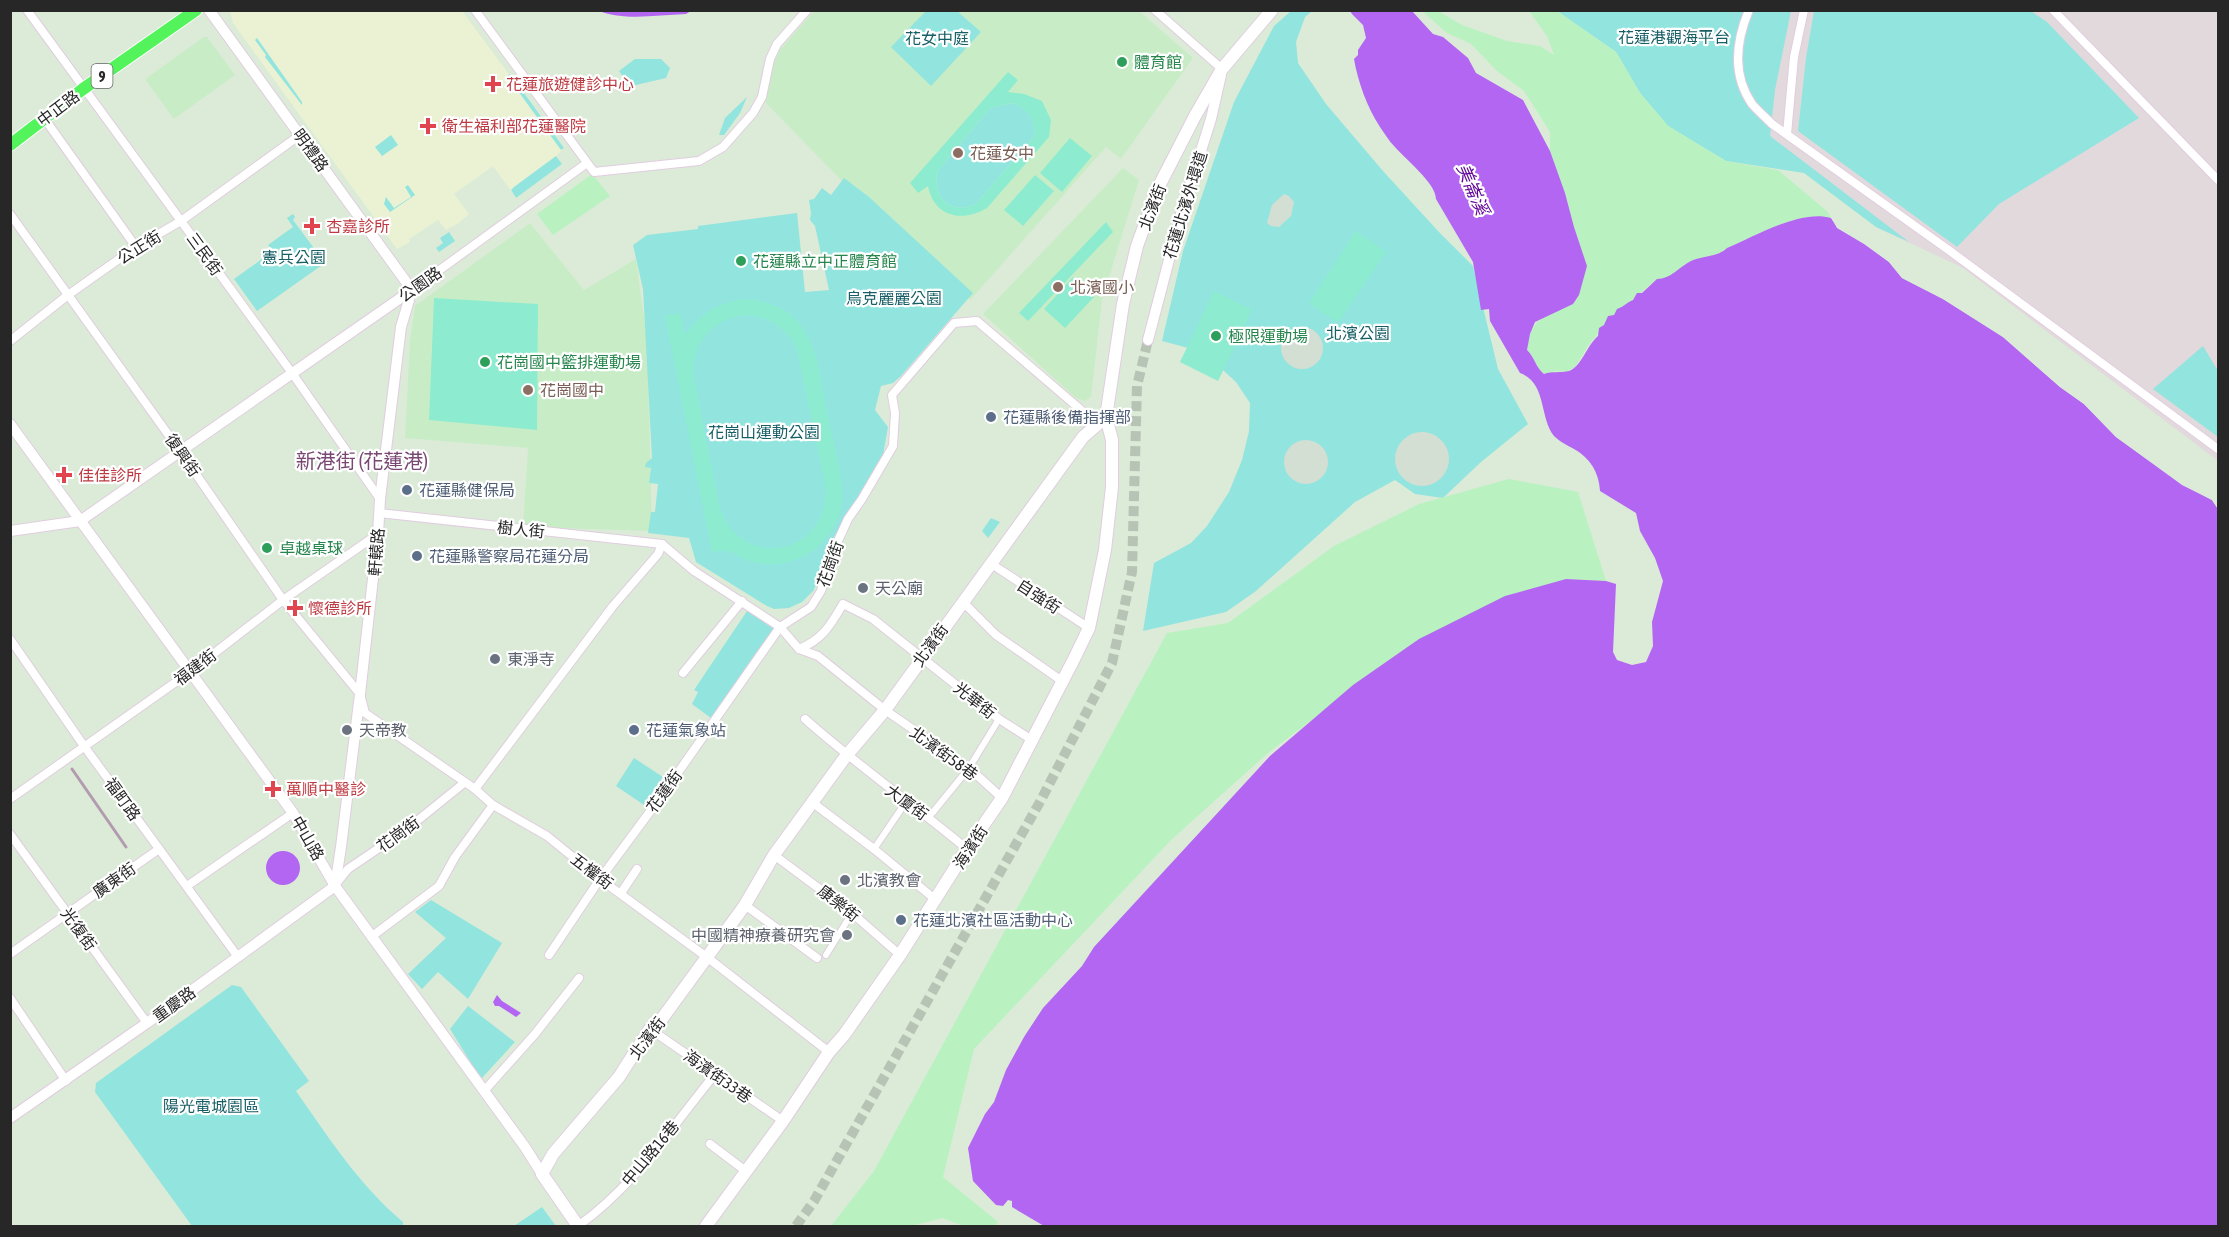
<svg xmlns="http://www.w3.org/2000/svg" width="2229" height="1237" viewBox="0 0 2229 1237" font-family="'Asap Condensed','Noto Sans TC',sans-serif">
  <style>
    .industrial { fill: #e2d9dd }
    .education { fill: #c8edc6 }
    .medical { fill: #ebf2d4 }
    .green { fill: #92e4df }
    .sand { fill: #b9f2c0 }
    .pitch { fill: #8decd0; fill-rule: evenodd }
    .plaza { fill: #d4dfd3 }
    .water { fill: #b366f2 }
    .pier { fill: #dbebd8 }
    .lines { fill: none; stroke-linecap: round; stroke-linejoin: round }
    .tertiary-tunnel { stroke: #b7c4b5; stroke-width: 10; stroke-dasharray: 10 5; stroke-linecap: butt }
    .pedestrian-casing { stroke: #e1cddf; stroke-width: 8 }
    .minor-casing { stroke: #e1cddf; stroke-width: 10 }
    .tertiary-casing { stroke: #e1cddf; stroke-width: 12 }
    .secondary-casing { stroke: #e1cddf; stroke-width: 14 }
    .primary-casing { stroke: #fff; stroke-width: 14 }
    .pedestrian { stroke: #fff; stroke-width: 6 }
    .minor { stroke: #fff; stroke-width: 8 }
    .tertiary { stroke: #fff; stroke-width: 10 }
    .secondary { stroke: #fff; stroke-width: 12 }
    .primary { stroke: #53f45b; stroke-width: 12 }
    .rail { stroke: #b39baf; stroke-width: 3 }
    .leisure-dot { fill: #2e9e5b; stroke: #fff; stroke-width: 2 }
    .health-dot { fill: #e0444e; stroke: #fff; stroke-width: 2 }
    .education-dot { fill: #8d6e63; stroke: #fff; stroke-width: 2 }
    .service-dot { fill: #5c6f8a; stroke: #fff; stroke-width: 2 }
    .worship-dot { fill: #6b7280; stroke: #fff; stroke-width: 2 }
    .labels { text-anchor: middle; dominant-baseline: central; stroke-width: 4.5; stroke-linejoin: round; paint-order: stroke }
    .shield { fill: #fff; stroke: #686868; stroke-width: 1.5 }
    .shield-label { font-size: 15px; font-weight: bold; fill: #272727 }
    .park-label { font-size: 16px; fill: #175f65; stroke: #fff }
    .leisure-label { font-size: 16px; fill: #27864d; stroke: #fff; text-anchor: start }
    .health-label { font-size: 16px; fill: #be3a42; stroke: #fff; text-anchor: start }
    .street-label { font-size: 16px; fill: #272727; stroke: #fff }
    .education-label { font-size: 16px; fill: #785e54; stroke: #fff; text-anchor: start }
    .service-label { font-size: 16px; fill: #4e5e75; stroke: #fff; text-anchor: start }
    .worship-label { font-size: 16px; fill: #5b616d; stroke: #fff; text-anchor: start }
    .water-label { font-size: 18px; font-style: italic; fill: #640999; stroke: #fff }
    .quarter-label { font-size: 20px; fill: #794773; stroke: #fff }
  </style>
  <rect width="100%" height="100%" fill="#dbebd8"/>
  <path class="industrial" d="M1727,11H2218V461L1963,268L1876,227L1681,73Z"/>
  <g class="education">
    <path d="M814,11H1139L1193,58L1121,159L1106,147L970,300L918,256L841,180L763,100L772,59Z"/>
    <path d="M204,37H207L235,75L174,119L145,79Z"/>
    <path d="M1123,168L1139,180L1102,300L1091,397L1085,401L1076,398L983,314Z"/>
    <path d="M530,223L584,290L636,259L647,340L652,531L523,527L528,448L405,438L410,341L415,306Z"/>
  </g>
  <path class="medical" d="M230,11H462L564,148L556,156L562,164L516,198L493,166L454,194L469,214L459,223L446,230L438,220L409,239L410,242L397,249L233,23Z"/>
  <g class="green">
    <path d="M926,11H957L981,32L931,86L891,47Z"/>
    <path d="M1291,11H1312L1305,17L1296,42L1298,63L1326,104L1383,171L1438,231L1473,266L1498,369L1528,424L1481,462L1443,498L1415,494L1395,480L1355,502L1256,591L1226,612L1143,631L1154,563L1191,543L1207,526L1229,492L1242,460L1249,431L1250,403L1236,382L1203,352L1162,341L1183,251L1234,102L1274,26Z"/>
    <path d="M1557,11H1791L1775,90L1770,136L1909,242L1876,227L1804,173L1726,161L1668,126L1640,93L1616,52Z"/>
    <path d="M1814,11H2031L2047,22L2139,118L1999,204L1957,247L1798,131L1806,58Z"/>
    <path d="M257,38L302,102V105L265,57L266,55L255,40Z"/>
    <path d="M635,59H661L670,68L666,78L636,85L631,88L619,71Z"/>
    <path d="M510,74L564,148L561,150L507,76Z"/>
    <path d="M747,97L740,113L724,135H719L725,118Z"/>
    <path d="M1013,103C1029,109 1036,120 1034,137L976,204C950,215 933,199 937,172L990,108Z"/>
    <path d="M391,135L398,145L382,156L375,147Z"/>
    <path d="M556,156L562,164L516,198L511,190L514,187Z"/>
    <path d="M844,178L869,197L973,293L901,376L893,383L881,386L875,410L888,427L883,455L830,544L814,590L802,602L789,608L774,609L767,606L696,562L689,538L648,533L651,512H655L658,484L649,483L651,468L645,467L646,463L652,458L643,289L633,245L647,235L698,229V226L797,213L805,292L829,290L815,226L810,220L811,213L809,200L814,199L822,188L831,195Z"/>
    <path d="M408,185L415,195L390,212L384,204L386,197L394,208L411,197L405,187Z"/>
    <path d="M293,214L295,217L293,220L325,263L257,311L234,279L273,251L268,245L293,227L287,218Z"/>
    <path d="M449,232L455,241L439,252L436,248L443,243L440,238Z"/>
    <path d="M2203,346L2218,371V437L2153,389Z"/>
    <path d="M991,518L1000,522L988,538L982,531Z"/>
    <path d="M747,611L774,629L711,718L692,704L698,692L694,690Z"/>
    <path d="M634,758L663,777L644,805L616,786Z"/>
    <path d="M431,900L502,943L468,999L438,972L422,989L408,974L446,938L415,912Z"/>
    <path d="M232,985L241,987L309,1081L296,1091C328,1137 360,1186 403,1222V1226H192L95,1092L96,1083Z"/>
    <path d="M468,1006L515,1042L481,1079L450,1029Z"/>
    <path d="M542,1207L556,1226H514Z"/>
  </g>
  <g class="sand">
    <path d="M1422,11H1438L1462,25L1507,41L1540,46L1554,55L1547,36L1529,11H1557L1616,52L1640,93L1668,126L1726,161L1778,170L1828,212L1831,218C1801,209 1756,236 1727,248C1718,257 1703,256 1691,261C1678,268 1671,279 1657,279L1614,315L1590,343L1575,367L1566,372L1556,371L1544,374C1536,368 1535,358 1527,350C1530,317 1546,316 1573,304L1574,227L1565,193L1550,151V132L1524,91L1497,71L1471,44L1447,33Z"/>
    <path d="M592,174L610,196L553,235L537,214Z"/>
    <path d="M1509,479L1578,492L1606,581L1566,579L1419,639L1268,753L1171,840L974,1049L943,1177L998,1222L995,1226H964L942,1218L912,1226H831L874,1171L1167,633L1228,623L1334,546L1419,504Z"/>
  </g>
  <g class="pitch">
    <path d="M1008,72L1018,80L1008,92L1024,94L1042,101L1051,120L1049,137L987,208C962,223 934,217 928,186L918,193L910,183ZM1013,103C1029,109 1036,121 1034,137L976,204C950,215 933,199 937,172L990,108Z"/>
    <path d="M1070,138L1092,156L1062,192L1040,173Z"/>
    <path d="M1035,175L1054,191L1023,226L1004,210Z"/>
    <path d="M1106,222L1113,232L1028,321L1019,313Z"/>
    <path d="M1356,231L1386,252L1338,323L1309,303Z"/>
    <path d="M1073,277L1094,297L1065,328L1044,309Z"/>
    <path d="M1214,291L1252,310L1218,381L1180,362Z"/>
    <path d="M434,298L538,304L537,430L429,420Z"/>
    <path d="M745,299C765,301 784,306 798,322C804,329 809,337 812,345C819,365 822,387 826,408C831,435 846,481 841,507C837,526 825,544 808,554C791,564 769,567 750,561C731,554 735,548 712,552L665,316L680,313L685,335C701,314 718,302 745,299ZM745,315C769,316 786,328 797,349L825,484C833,555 739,574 719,505L694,379C690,345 711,319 745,315Z"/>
  </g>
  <g class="plaza">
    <path d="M1284,194L1289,196L1294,202L1291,216L1279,227L1271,226L1267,223L1272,205Z"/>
    <circle cx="1302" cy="348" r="21"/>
    <circle cx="1422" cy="459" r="27"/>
    <circle cx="1306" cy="462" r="22"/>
  </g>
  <g class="water">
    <path d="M599,11H691L686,14C657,15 625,21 599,11Z"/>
    <path d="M1350,11H1412L1433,34L1443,37L1468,58L1476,73L1523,100L1550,151L1565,193L1574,227L1587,266L1579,295L1573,304L1535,322L1530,334L1527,350C1535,358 1536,368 1544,374C1552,371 1561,373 1569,371C1582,366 1587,345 1598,336L1599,328L1604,325L1608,316L1614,315L1617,309C1624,307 1627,302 1633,300L1637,293H1642L1657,279C1671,279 1679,267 1691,261C1702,256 1718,257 1727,248C1756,236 1801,209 1831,218L1838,228L1865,244L1889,262L1902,278L1943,299L2003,337L2060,387L2084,404L2116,437L2182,484L2212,500L2218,509V1226H1044L1012,1207V1201L1008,1200L1003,1206L996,1205L973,1181L968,1148L985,1114L994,1102L1006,1070L1024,1037L1043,1008L1082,966L1094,947L1270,756L1353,685L1419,639L1505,596L1566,579L1606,581L1616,584L1613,652L1617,660L1632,665L1646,662L1653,646L1652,622L1663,581L1655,558L1640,531L1636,513L1600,491C1599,472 1590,458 1574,449C1567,445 1560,442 1554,436C1539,417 1547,383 1520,373L1490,321L1489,309L1481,310L1473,262L1436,199C1436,183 1405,159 1394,146C1389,141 1385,134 1380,127C1367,107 1358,82 1354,59L1358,55V50L1366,38L1363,25L1352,14Z"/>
    <circle cx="283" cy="868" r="17"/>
    <path d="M497,995L502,1001L521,1013L516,1017L499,1006H495L493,1002Z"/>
  </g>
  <path class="pier" d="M1829,214L1834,216L1840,225L1866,241L1891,260L1904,275L1944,296L2005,334L2062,384L2086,402L2118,435L2184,482L2214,498L2218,504V509L2212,500L2182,485L2116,437L2084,404L2060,387L2003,337L1943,299L1902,278L1889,262L1864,244L1837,228Z"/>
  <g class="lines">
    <path class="tertiary-tunnel" d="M796,1226L814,1201L1041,800L1112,663L1132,572L1137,386L1148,340"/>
    <defs>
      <g id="pedestrian">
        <path d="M929,817L969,768L999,719"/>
        <path d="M874,849L906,802"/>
        <path d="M826,955L852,913"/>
      </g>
      <g id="minor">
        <path d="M27,10L292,373L380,499"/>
        <path d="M475,10L594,172L699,161L723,147L753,113L762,97L770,59L777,44L807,10"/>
        <path d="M1155,10L1222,69"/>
        <path d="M1749,10C1736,41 1732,75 1752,104C1758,111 1766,118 1772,124L1950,251L2218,449"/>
        <path d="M2053,10L2218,180"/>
        <path d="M44,118L136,247"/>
        <path d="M1787,134L1794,57L1804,10"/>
        <path d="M10,214L180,451L283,600L360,694L365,713L475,789L493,805L547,836L600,879L708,958L829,1052"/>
        <path d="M412,290L587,163"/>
        <path d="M10,341L68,295L136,247L181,221L300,135"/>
        <path d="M379,513L662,544"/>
        <path d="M662,544L694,571L780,627L799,649L818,656L885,710L969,768L1002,798"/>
        <path d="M990,563L1089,628"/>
        <path d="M962,601L996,635L1062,681"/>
        <path d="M10,639L84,746L238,957"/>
        <path d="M799,649C823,639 830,626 843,604L873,619L999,719L1032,740"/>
        <path d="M683,673L742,601"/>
        <path d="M805,719C857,765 914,805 967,849"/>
        <path d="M475,789L613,606L658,554L662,544"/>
        <path d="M10,799L190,672L283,600L378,534"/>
        <path d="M813,803L874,849L936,900"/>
        <path d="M10,834L147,1023"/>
        <path d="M774,855L852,913L900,955"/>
        <path d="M335,885L348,869L407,829L464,783"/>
        <path d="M187,886L293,813"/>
        <path d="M621,893L637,869"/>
        <path d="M745,905L817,958"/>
        <path d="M371,937L439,886L455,857L493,805"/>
        <path d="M10,954L159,849"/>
        <path d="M549,955L600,879L663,794L780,627L811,607L821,591L837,543L848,519L862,499L893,446L895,413L892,395L954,323L977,321L1087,415L1106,417"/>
        <path d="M10,998L66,1081"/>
        <path d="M653,1031L783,1121"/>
        <path d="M484,1091L535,1034L579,978"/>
        <path d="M710,1144L747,1172"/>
        <path d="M578,1226C635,1186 672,1126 716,1073"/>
      </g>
      <g id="tertiary">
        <path d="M209,10L412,290"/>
        <path d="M1148,340L1181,214L1211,119L1221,75"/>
        <path d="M10,424L293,813L335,886L525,1147L542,1174"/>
        <path d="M10,531L80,521L412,290"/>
        <path d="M335,886L341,847L360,694L378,534L380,499L401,327L412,290"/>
        <path d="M10,1118L147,1023L335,886"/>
      </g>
      <g id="secondary">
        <path d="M578,1226L542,1174L553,1154L619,1077L649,1030L653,1031L745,905L774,855L846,756L885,710L1083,437L1106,417L1123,304L1137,246L1158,188L1195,116L1222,69L1272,10"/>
        <path d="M706,1226L783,1121L829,1052L844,1035L900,955L967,849L1002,798L1074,659L1089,628L1105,550L1112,487V440L1106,417"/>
      </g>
      <path id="primary" d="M10,145L83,89L196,10"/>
    </defs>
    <use href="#pedestrian" class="pedestrian-casing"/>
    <use href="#minor" class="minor-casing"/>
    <use href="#tertiary" class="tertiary-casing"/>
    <use href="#secondary" class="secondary-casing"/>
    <use href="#primary" class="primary-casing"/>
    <use href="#pedestrian" class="pedestrian"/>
    <use href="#minor" class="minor"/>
    <use href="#tertiary" class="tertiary"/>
    <use href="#secondary" class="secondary"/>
    <use href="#primary" class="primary"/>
    <path class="rail" d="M72,769L126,847"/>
  </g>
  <g class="leisure-dot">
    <circle cx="1122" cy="62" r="6"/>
    <circle cx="741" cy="261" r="6"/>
    <circle cx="1216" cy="336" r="6"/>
    <circle cx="485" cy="362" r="6"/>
    <circle cx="267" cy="548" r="6"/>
  </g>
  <g class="health-dot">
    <path d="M490 75h6v6h6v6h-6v6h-6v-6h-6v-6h6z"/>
    <path d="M425 117h6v6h6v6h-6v6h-6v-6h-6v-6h6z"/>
    <path d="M309 217h6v6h6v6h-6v6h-6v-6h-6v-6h6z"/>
    <path d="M61 466h6v6h6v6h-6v6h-6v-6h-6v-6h6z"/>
    <path d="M292 599h6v6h6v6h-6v6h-6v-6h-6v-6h6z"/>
    <path d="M270 780h6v6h6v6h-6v6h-6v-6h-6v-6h6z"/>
  </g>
  <g class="education-dot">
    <circle cx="958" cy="153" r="6"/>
    <circle cx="1058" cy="287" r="6"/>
    <circle cx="528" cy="390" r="6"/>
  </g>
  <g class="service-dot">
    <circle cx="991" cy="417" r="6"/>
    <circle cx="407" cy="490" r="6"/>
    <circle cx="417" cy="556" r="6"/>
    <circle cx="634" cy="730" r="6"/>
    <circle cx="901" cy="920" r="6"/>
  </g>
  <g class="worship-dot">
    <circle cx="863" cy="588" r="6"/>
    <circle cx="495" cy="659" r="6"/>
    <circle cx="347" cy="730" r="6"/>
    <circle cx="845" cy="880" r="6"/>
    <circle cx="847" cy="935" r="6"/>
  </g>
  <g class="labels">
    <rect class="shield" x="91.5" y="64" width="21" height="24" rx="4.5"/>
    <g class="shield-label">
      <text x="102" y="76">9</text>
    </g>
    <g class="park-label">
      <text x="1674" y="37">花蓮港觀海平台</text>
      <text x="937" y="38">花女中庭</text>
      <text x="294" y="257">憲兵公園</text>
      <text x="894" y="298">烏克麗麗公園</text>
      <text x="1358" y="333">北濱公園</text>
      <text x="764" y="432">花崗山運動公園</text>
      <text x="211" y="1106">陽光電城園區</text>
    </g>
    <g class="leisure-label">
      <text x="1134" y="62">體育館</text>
      <text x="753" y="261">花蓮縣立中正體育館</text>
      <text x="1228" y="336">極限運動場</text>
      <text x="497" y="362">花崗國中籃排運動場</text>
      <text x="279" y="548">卓越桌球</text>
    </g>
    <g class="health-label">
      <text x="506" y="84">花蓮旅遊健診中心</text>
      <text x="442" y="126">衛生福利部花蓮醫院</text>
      <text x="326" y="226">杏嘉診所</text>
      <text x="78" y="475">佳佳診所</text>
      <text x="308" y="608">懷德診所</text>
      <text x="286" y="789">萬順中醫診</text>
    </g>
    <g class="street-label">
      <text transform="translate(58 108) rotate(-37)">中正路</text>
      <text transform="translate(311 150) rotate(54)">明禮路</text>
      <text transform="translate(1185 205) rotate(-73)">花蓮北濱外環道</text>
      <text transform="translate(1152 207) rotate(-69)">北濱街</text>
      <text transform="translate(139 247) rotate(-32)">公正街</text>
      <text transform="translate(205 254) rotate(54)">三民街</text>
      <text transform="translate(420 284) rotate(-35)">公園路</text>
      <text transform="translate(183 455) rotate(55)">復興街</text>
      <text transform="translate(521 529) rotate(6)">樹人街</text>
      <text transform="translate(376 552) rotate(-85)">軒轅路</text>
      <text transform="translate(830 564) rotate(-70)">花崗街</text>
      <text transform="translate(1039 596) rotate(33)">自強街</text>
      <text transform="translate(930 645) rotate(-54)">北濱街</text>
      <text transform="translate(195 667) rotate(-37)">福建街</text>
      <text transform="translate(975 700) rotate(38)">光華街</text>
      <text transform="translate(944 753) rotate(36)">北濱街58巷</text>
      <text transform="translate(664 791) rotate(-54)">花蓮街</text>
      <text transform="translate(123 799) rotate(54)">福町路</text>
      <text transform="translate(907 802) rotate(36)">大廈街</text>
      <text transform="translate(398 834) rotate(-36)">花崗街</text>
      <text transform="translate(308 838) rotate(60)">中山路</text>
      <text transform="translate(970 847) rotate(-57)">海濱街</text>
      <text transform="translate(592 871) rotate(37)">五權街</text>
      <text transform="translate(114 880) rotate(-35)">廣東街</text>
      <text transform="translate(839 903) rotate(38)">康樂街</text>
      <text transform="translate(79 929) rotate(54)">光復街</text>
      <text transform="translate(174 1004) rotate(-36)">重慶路</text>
      <text transform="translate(647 1038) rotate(-53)">北濱街</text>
      <text transform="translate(718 1076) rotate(35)">海濱街33巷</text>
      <text transform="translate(650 1153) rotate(-50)">中山路16巷</text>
    </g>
    <g class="education-label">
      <text x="970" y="153">花蓮女中</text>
      <text x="1070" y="287">北濱國小</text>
      <text x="540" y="390">花崗國中</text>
    </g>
    <g class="service-label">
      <text x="1003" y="417">花蓮縣後備指揮部</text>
      <text x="419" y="490">花蓮縣健保局</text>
      <text x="429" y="556">花蓮縣警察局花蓮分局</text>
      <text x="646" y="730">花蓮氣象站</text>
      <text x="913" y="920">花蓮北濱社區活動中心</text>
    </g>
    <g class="worship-label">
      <text x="875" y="588">天公廟</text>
      <text x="507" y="659">東淨寺</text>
      <text x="359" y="730">天帝教</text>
      <text x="857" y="880">北濱教會</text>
      <text x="835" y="935" text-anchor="end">中國精神療養研究會</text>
    </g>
    <g class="water-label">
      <text transform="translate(1473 189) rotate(67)">美崙溪</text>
    </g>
    <g class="quarter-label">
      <text x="362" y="460">新港街 (花蓮港)</text>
    </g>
  </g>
  <rect width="2229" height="1237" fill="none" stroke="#272727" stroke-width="24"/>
</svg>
